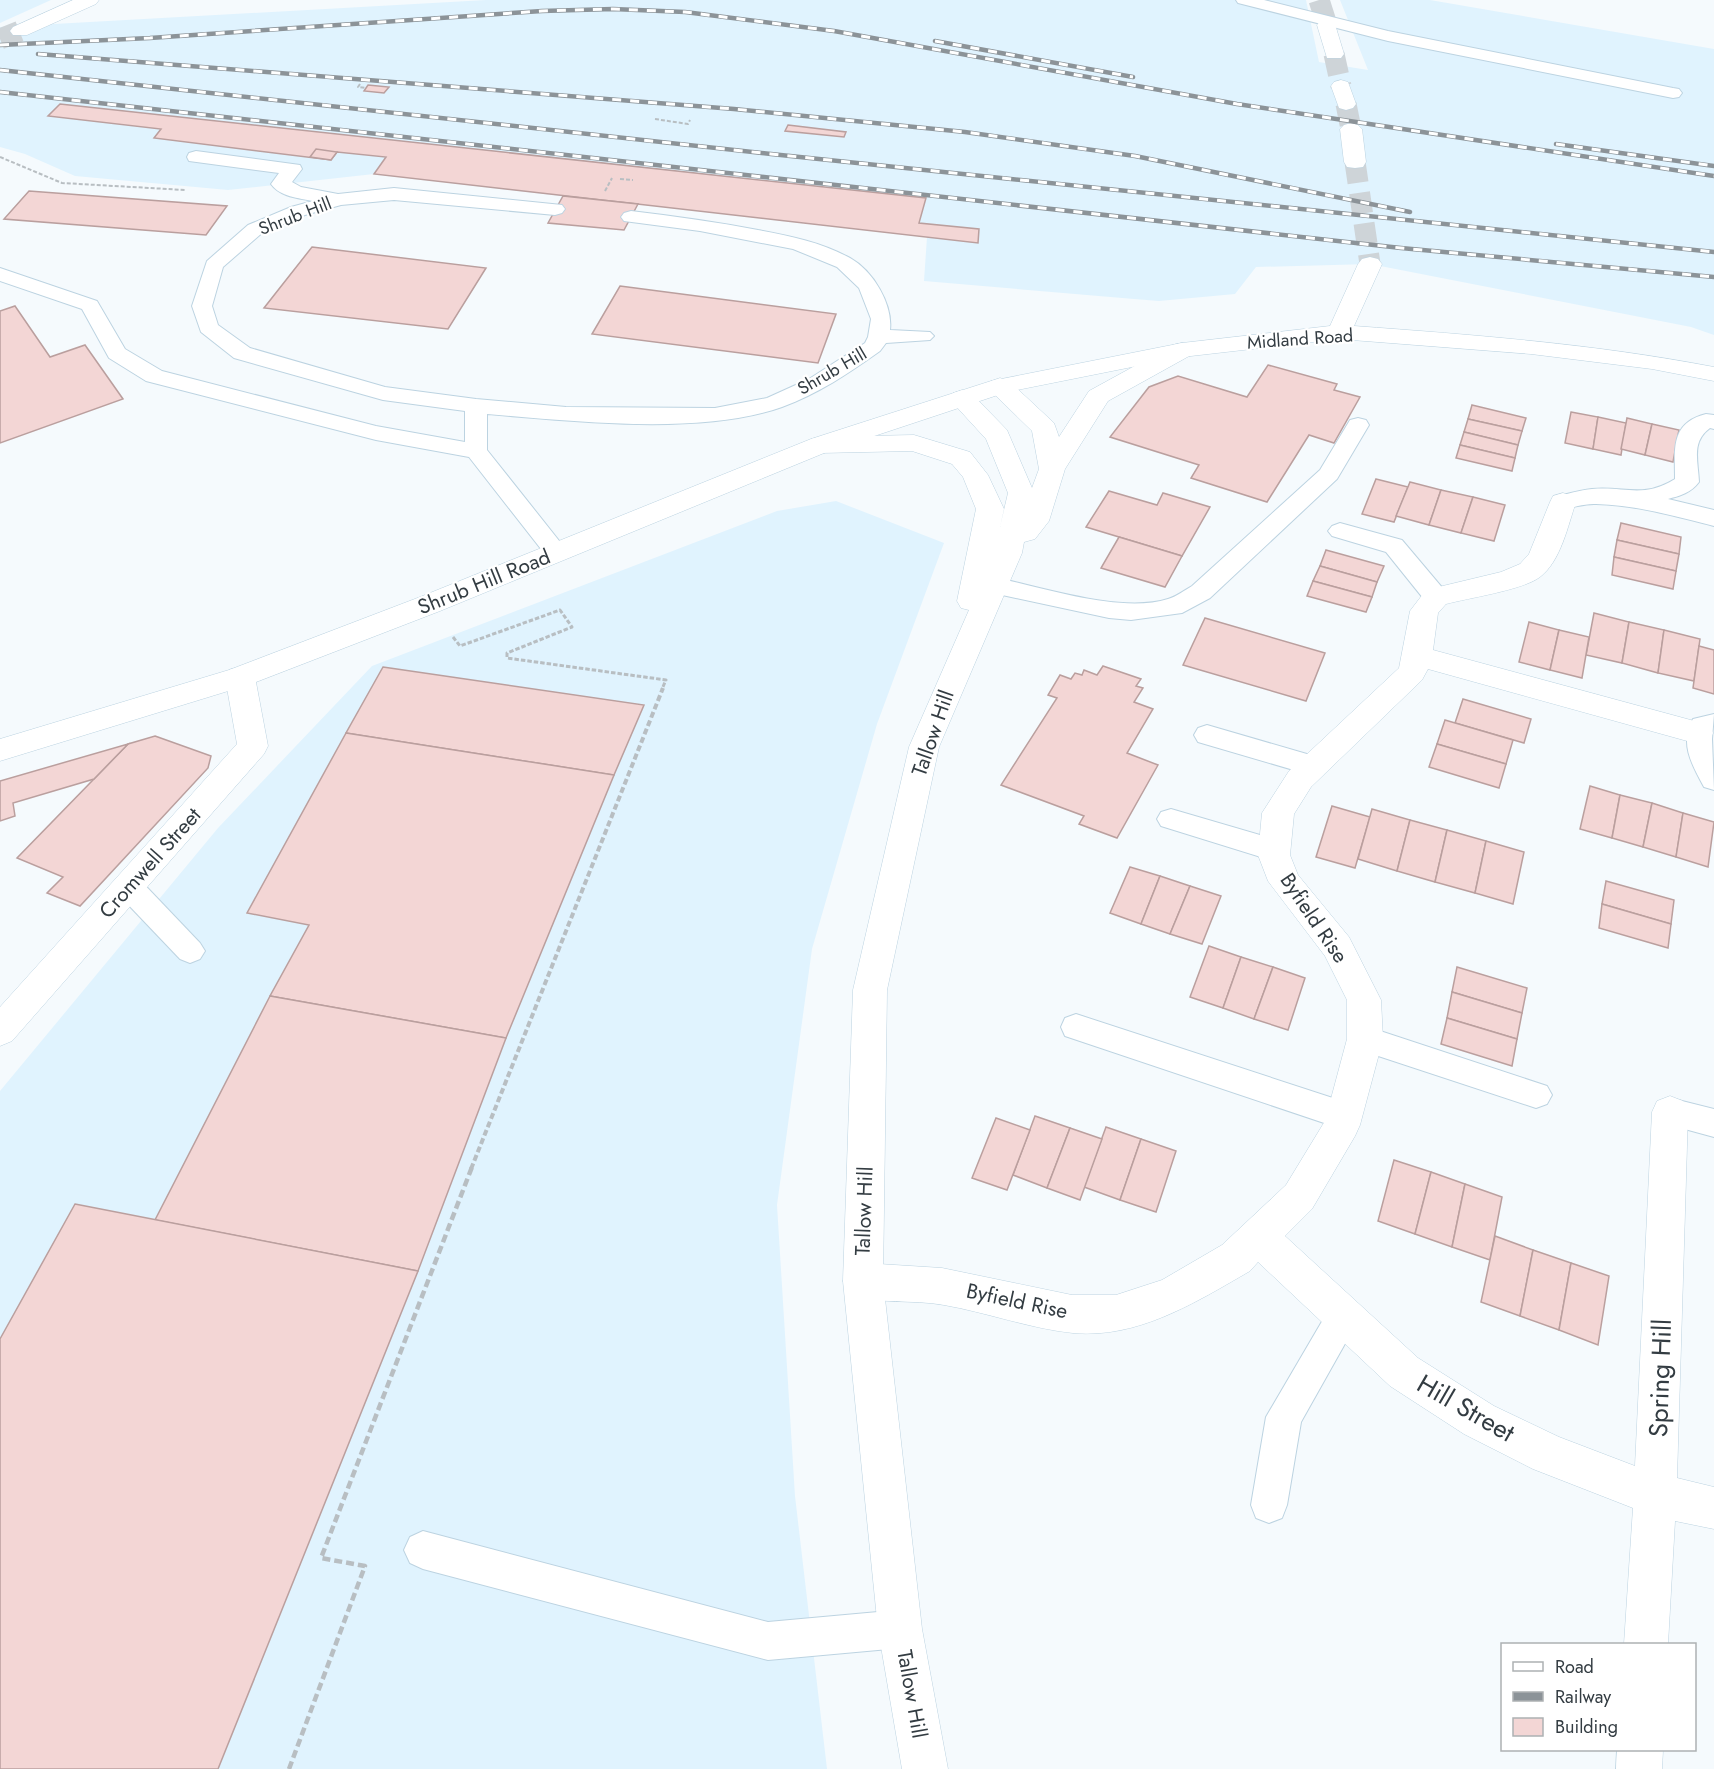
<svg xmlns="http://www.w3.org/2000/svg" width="1714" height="1769" viewBox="0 0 1714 1769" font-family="Jost,sans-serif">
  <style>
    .built { fill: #e0f3fe }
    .building { fill: #f3d6d5; stroke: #ba9f9e; stroke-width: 1.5 }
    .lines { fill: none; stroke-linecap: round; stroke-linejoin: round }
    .secondary-tunnel { stroke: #ced4d8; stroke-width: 21; stroke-dasharray: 21 10; stroke-linecap: butt }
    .service-casing { stroke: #bcd3e1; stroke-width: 2 }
    .minor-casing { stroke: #bcd3e1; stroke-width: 1 }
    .tertiary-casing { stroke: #bcd3e1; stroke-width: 1 }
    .secondary-casing { stroke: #bcd3e1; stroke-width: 1 }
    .path-far3 { stroke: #b8bec2; stroke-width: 2; stroke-dasharray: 4 2; stroke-linecap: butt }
    .path-far2 { stroke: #b8bec2; stroke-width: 3; stroke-dasharray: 4.5 2; stroke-linecap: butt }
    .path-far1 { stroke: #b8bec2; stroke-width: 4; stroke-dasharray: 6 3; stroke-linecap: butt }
    .path { stroke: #b8bec2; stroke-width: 4.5; stroke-dasharray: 8 4; stroke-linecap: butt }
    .service { fill: #fff; fill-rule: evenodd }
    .minor { fill: #fff; fill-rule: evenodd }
    .tertiary { fill: #fff; fill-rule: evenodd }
    .secondary { fill: #fff; fill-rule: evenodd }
    .rail-casing { stroke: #8c9398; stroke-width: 4.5 }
    .rail { stroke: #fff; stroke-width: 3; stroke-dasharray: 9; stroke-linecap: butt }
    .labels { text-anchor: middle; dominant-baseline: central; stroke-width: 4.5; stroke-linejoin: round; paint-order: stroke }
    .far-street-label { font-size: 18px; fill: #333c42; stroke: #fff }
    .street-label { font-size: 21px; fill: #333c42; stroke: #fff }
    .near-street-label { font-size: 26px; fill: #333c42; stroke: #fff }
  </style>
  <rect width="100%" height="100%" fill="#f5fafd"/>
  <g class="built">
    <path d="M0,0H51L0,23Z"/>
    <path d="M486,0H1306L1319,62L1368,70L1340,0H1430L1714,49V335L1691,327L1370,264L1256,267L1235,294L1159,301L1134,299L924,281L927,237L638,204L624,230L548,223L562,196L374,174L228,190L75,176L25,154L0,147V27Z"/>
    <path d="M836,501L944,543L877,724L812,949L777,1205L795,1496L827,1769H0V1091L218,828L372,666L777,511Z"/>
  </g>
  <g class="building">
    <path d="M368,85L389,87L384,93L364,91Z"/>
    <path d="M60,104L926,198L919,223L979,229L978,243L374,174L386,157L337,152L331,160L154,138L161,129L48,116Z"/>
    <path d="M788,125L846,132L844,137L785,131Z"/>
    <path d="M316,149L337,152L331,160L310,157Z"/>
    <path d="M29,191L227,206L206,235L4,219Z"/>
    <path d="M563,196L638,204L624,230L548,223Z"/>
    <path d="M312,247L486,268L448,329L264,308Z"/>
    <path d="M620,286L836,314L818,363L592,334Z"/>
    <path d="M15,306L50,357L85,345L123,399L0,443V311Z"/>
    <path d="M1268,365L1337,384L1334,390L1360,397L1334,443L1309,435L1267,502L1191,478L1199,465L1110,437L1149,387L1178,376L1247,397Z"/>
    <path d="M1472,405L1526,418L1522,431L1468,419Z"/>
    <path d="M1571,412L1598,417L1593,449L1565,443Z"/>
    <path d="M1598,417L1626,423L1621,455L1593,449Z"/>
    <path d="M1627,418L1652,424L1645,455L1621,449Z"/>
    <path d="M1468,419L1522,431L1518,445L1464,432Z"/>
    <path d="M1652,424L1679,430L1673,462L1645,455Z"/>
    <path d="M1464,432L1518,445L1515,458L1460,445Z"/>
    <path d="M1460,445L1515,458L1512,471L1456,458Z"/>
    <path d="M1376,479L1408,487L1394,522L1362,514Z"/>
    <path d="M1410,482L1441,490L1429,525L1396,516Z"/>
    <path d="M1441,490L1473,497L1461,533L1429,525Z"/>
    <path d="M1109,491L1157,505L1163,493L1210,507L1182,556L1086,527Z"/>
    <path d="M1473,497L1505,505L1494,541L1461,533Z"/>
    <path d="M1621,523L1681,537L1679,554L1617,540Z"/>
    <path d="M1119,537L1182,556L1165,587L1101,568Z"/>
    <path d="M1617,540L1679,554L1676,571L1614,557Z"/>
    <path d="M1326,550L1384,566L1377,582L1320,566Z"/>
    <path d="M1614,557L1676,571L1673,589L1612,575Z"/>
    <path d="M1320,566L1377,582L1372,597L1313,581Z"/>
    <path d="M1313,581L1372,597L1366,612L1307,596Z"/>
    <path d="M1594,613L1629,622L1622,663L1586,655Z"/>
    <path d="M1205,618L1325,653L1306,701L1183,665Z"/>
    <path d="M1529,622L1559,630L1550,670L1519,662Z"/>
    <path d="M1629,622L1664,630L1658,673L1622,663Z"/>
    <path d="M1559,630L1589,637L1582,678L1550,670Z"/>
    <path d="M1664,630L1700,639L1694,681L1658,673Z"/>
    <path d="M1699,646L1714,650V694L1693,688Z"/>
    <path d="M1103,666L1141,679L1136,686L1143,688L1134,702L1153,709L1127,753L1158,765L1117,838L1079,824L1084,816L1001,785L1057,698L1048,695L1060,675L1071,679L1075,673L1082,675L1084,670L1097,675Z"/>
    <path d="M383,667L644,705L614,775L346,733Z"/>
    <path d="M1463,699L1531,719L1524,743L1455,723Z"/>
    <path d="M1445,720L1513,740L1506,764L1437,744Z"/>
    <path d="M346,733L614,775L506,1038L270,996L309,925L247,913Z"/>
    <path d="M155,736L211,756L208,768L80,906L47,893L63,877L17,858L128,744Z"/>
    <path d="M128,744L94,779L13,803L15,816L0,821V781Z"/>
    <path d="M1437,744L1506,764L1499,788L1429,767Z"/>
    <path d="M1590,786L1620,795L1612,838L1580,829Z"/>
    <path d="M1620,795L1652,803L1643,847L1612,838Z"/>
    <path d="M1652,803L1683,813L1676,857L1643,847Z"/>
    <path d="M1332,806L1370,817L1355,868L1316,857Z"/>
    <path d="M1372,809L1410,820L1397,871L1358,859Z"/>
    <path d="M1683,813L1714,822L1708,867L1676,857Z"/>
    <path d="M1410,820L1447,830L1435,882L1397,871Z"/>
    <path d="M1447,830L1486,841L1475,893L1435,882Z"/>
    <path d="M1486,841L1524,852L1513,904L1475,893Z"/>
    <path d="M1130,867L1160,876L1141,924L1110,913Z"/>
    <path d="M1160,876L1190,886L1170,934L1141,924Z"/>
    <path d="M1606,881L1674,900L1671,924L1602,904Z"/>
    <path d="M1190,886L1221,896L1202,944L1170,934Z"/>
    <path d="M1602,904L1671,924L1668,948L1599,928Z"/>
    <path d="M1209,946L1241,957L1223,1008L1190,997Z"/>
    <path d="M1241,957L1273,967L1254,1019L1223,1008Z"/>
    <path d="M1273,967L1305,978L1288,1030L1254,1019Z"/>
    <path d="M1457,967L1527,988L1522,1013L1452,992Z"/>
    <path d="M1452,992L1522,1013L1517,1039L1447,1018Z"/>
    <path d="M270,996L506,1038L418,1271L155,1220Z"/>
    <path d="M1447,1018L1517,1039L1512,1066L1441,1044Z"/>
    <path d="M1035,1116L1070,1128L1047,1188L1013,1175Z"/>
    <path d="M996,1118L1030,1130L1007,1190L972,1178Z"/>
    <path d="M1106,1127L1141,1139L1120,1200L1084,1187Z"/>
    <path d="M1070,1128L1102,1139L1080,1200L1047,1188Z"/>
    <path d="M1141,1139L1176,1151L1156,1212L1120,1200Z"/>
    <path d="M1394,1160L1431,1172L1415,1234L1378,1221Z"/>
    <path d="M1431,1172L1465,1184L1452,1247L1415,1234Z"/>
    <path d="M1465,1184L1502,1197L1490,1260L1452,1247Z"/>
    <path d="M75,1204L418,1271L218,1769H0V1339Z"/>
    <path d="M1495,1236L1533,1250L1520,1316L1481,1302Z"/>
    <path d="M1533,1250L1571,1263L1559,1330L1520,1316Z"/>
    <path d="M1571,1263L1609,1276L1598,1345L1559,1330Z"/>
  </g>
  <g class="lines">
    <g class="secondary-tunnel">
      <path d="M1319,0L1327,25"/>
      <path d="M0,39L20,31"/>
      <path d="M1334,54L1341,86"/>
      <path d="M1346,104L1351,129"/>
      <path d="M1355,162L1370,264"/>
    </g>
    <defs>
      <g id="service">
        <path d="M1236,0H1264L1388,31L1673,88L1679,89L1682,93L1679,97L1673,98L1388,41L1238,3Z"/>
        <path d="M196,151L300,165L302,169L292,182L301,187L338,194L394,188L562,205L565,209L562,213L555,215L394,200L341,205L305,215L262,233L223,267L212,306L218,325L250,348L385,387L476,399L566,407L715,408L767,398L809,379L865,343L868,337L871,319L859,288L837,267L793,249L700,231L624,221L621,217L624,213L631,211C674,216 716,222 758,230C789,236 821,242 850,258C873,271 893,304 890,330L930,332L934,336L930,340L886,343L880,351C849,373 818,394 782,407C701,436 572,421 487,414V450L568,552L564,558L556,560L548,558L469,457L376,440L146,381L109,358L82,309L0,281V268L97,301L125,349L162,371L376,426L465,442V411L383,400L234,358L201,332L192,306L207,261L248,225L291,207L313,201C299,198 280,197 271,184L279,173L189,161L187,157L189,153Z"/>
        <path d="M1706,414L1714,415V429L1710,428C1691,442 1698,460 1699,482C1691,493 1679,496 1668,499L1714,510V526C1675,516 1636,505 1596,504C1581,503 1569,511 1555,507L1551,502L1555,497C1567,494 1580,490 1592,489C1626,486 1642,499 1675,479C1675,449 1670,423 1706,414Z"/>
        <path d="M1358,418L1366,420L1369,425L1337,479L1210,598L1182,613L1131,620L1109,618L993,593L984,591L981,585L984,579L993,577C1041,587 1121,614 1168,599C1176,597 1185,590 1192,586L1320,470L1350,420Z"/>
        <path d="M1340,523L1402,540L1445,591L1448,597L1445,603L1436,605L1427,603L1386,552L1332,536L1328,531L1332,526Z"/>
        <path d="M1714,714L1712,739L1714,790L1704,787C1692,765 1679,743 1693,719Z"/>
        <path d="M1207,725L1324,759L1327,766L1324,773L1314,776L1198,742L1194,735L1198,728Z"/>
        <path d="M1171,809L1284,842L1288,850L1284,858L1274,861L1161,826L1157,819L1161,812Z"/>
        <path d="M129,876L139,879L200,943L205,951L200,959L190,963L180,959L119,895L115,887L119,879Z"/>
        <path d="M1076,1014L1345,1102L1356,1106L1361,1116L1356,1126L1345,1130L1065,1036L1061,1027L1065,1018Z"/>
        <path d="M1365,1026L1547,1086L1552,1095L1547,1104L1536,1108L1354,1048L1350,1039L1354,1030Z"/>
        <path d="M1670,1098L1714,1109V1137L1659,1122L1654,1112L1659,1102Z"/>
        <path d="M1343,1301L1355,1306L1360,1317L1301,1422L1287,1505L1282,1518L1269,1523L1256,1518L1251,1505L1266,1417L1331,1306Z"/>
        <path d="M423,1531L768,1622L900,1610L914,1615L919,1629L914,1643L900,1648L768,1660L423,1569L410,1563L404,1550L410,1537Z"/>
      </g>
      <g id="minor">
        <path d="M1563,493L1573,496L1576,502C1568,525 1561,561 1540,577C1523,590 1468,598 1446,604L1438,613L1433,650L1698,722L1709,725L1713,733L1709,741L1698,744L1428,669L1422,680L1311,787L1294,814L1290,855L1298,875L1349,937L1381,1000L1383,1039L1360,1125L1355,1136L1312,1209L1285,1236L1418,1358L1494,1406L1559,1437L1635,1466L1652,1112L1657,1101L1670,1096L1683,1101L1688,1112L1677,1478L1714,1487V1529L1675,1521L1668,1644H1624L1633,1508L1533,1469L1464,1434L1390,1386L1258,1262L1250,1271C1196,1302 1138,1339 1073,1333C1032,1329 985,1312 944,1305C912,1299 879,1305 849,1294L843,1281L849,1268L863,1263L942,1268L1072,1295H1116L1162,1280L1222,1245L1286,1185L1325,1121L1347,1039V1000L1325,956L1268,881L1258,855L1262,813L1289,771L1399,668L1410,611L1426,590L1501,572L1520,564L1529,554L1550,502L1553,496Z"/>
        <path d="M240,667L251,670L255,677L268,746L264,754L12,1041L0,1046V1007L237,744L225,677L229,670Z"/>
        <path d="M1617,1750H1663L1662,1769H1616Z"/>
      </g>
      <path id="tertiary" d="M1182,343L1191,345L1194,350L1191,355L1108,401L1065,469L1049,521L1035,539L1024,542L1022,553L939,747L887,990L883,1281L922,1629L948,1769H902L878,1629L843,1281L853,990L909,747L969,610L961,608L957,601L976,509L963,477L952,464L912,451L820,453L811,451L807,445L811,439L820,437L914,435L970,452L988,475L1004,509L1000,527L1008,493L986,439L953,403L949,398L953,393L962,390L971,393L1007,430L1032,488L1039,469L1032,431L991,391L987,386L991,381L1000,378L1009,381L1054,423L1059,437L1089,391L1173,345Z"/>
      <g id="secondary">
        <path d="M73,0H99L96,4L27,35H13L10,31L13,27Z"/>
        <path d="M1327,19L1334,21L1344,54L1341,58H1327L1317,25L1320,21Z"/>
        <path d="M1341,80L1348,82L1356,104L1353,108L1346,110L1339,108L1331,86L1334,82Z"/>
        <path d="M1351,123L1358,125L1362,129L1366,162L1363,167L1355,168L1347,167L1344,162L1340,129L1344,125Z"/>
        <path d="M1370,257L1378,259L1382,264L1354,326C1475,335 1595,344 1714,367V381L1652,369L1531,354L1339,339L1182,357L1007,392L829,451L440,611L251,684L0,761V739L229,670L420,597L811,439L991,381L1182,343L1330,326L1358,264L1362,259Z"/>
      </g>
    </defs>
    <use href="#service" class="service-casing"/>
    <use href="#minor" class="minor-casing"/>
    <use href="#tertiary" class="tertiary-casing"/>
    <use href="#secondary" class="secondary-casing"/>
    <g class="path-far3">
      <path d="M360,84L358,87L366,88"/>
      <path d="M655,119L688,124L690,120"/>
      <path d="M0,157L62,183L185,190"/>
      <path d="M620,179L633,180"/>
      <path d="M605,191L612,178"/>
    </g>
    <path class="path-far2" d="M453,637L460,646L560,610L572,627L507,653V658L666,680L662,689"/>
    <path class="path-far1" d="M471,1169L663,688"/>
    <path class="path" d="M289,1769L365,1566L321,1558L472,1167"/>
    <use href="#service" class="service"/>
    <use href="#minor" class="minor"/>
    <use href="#tertiary" class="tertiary"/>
    <use href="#secondary" class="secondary"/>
    <defs>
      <g id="rail">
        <path d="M935,41L1133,77"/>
        <path d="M0,45L150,38L542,11L613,9L685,12L834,31L1237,104L1714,176"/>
        <path d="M38,54L734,109L965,132L1135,156L1410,212"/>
        <path d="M0,70L771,154L1714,252"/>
        <path d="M0,92L1401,248L1714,277"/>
        <path d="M1556,144L1714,166"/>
      </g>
    </defs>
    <use href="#rail" class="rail-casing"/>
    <use href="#rail" class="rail"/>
  </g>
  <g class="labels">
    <g class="far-street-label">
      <text transform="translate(295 216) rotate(-21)">Shrub Hill</text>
      <text transform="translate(1300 339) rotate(-4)">Midland Road</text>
      <text transform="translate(832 371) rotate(-30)">Shrub Hill</text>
    </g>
    <g class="street-label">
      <text transform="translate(484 582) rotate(-22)">Shrub Hill Road</text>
      <text transform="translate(933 733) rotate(-71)">Tallow Hill</text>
      <text transform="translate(150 863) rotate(-48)">Cromwell Street</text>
      <text transform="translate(1314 918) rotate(56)">Byfield Rise</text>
      <text transform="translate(864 1211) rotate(-88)">Tallow Hill</text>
      <text transform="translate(1017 1301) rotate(12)">Byfield Rise</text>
      <text transform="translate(912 1694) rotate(80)">Tallow Hill</text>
    </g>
    <g class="near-street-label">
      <text transform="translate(1660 1378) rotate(-88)">Spring Hill</text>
      <text transform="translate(1466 1408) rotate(30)">Hill Street</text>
    </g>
  </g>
  <rect x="1501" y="1643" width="195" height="108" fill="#ffffff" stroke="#adb1b3" stroke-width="1.5"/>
  <rect x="1513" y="1662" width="30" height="9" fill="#ffffff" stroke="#adb1b3" stroke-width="1.5"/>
  <text x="1555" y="1673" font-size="18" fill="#333c42">Road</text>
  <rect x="1513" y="1692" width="30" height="9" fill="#8c9398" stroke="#adb1b3" stroke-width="1.5"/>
  <text x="1555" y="1703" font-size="18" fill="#333c42">Railway</text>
  <rect x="1513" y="1718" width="30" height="18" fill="#f3d6d5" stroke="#adb1b3" stroke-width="1.5"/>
  <text x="1555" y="1733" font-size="18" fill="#333c42">Building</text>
</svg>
